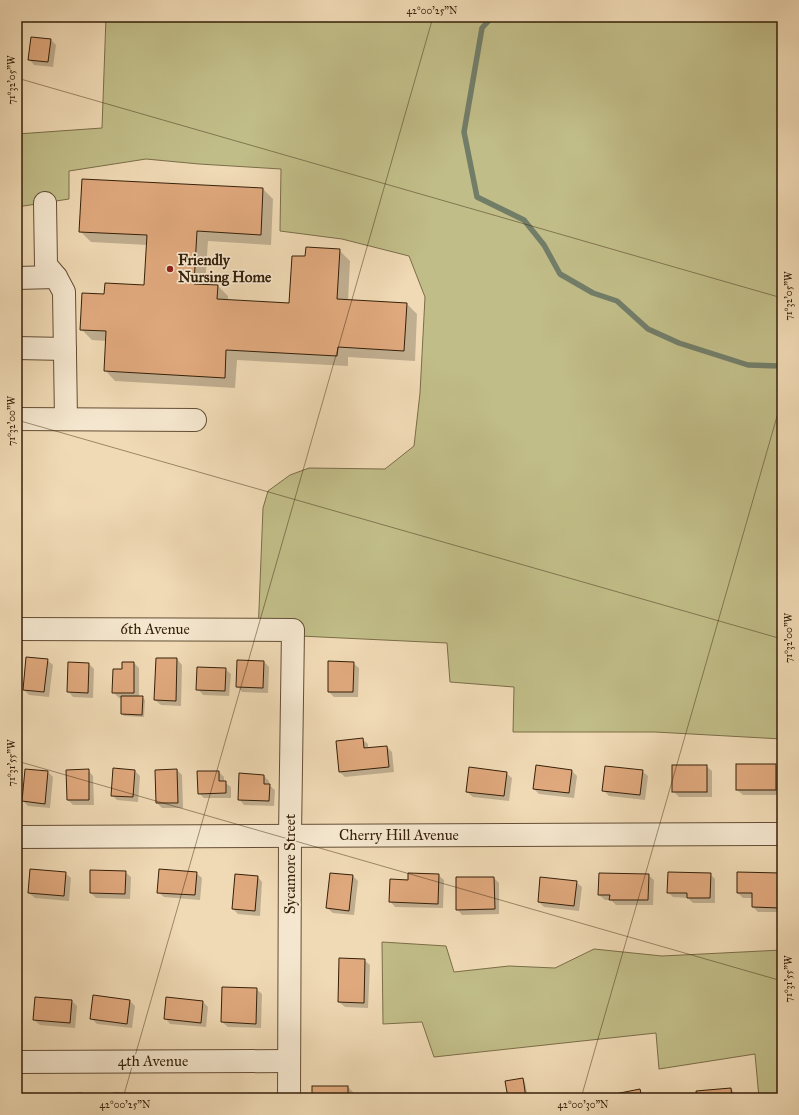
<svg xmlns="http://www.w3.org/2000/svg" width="799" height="1115" viewBox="0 0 799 1115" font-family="'IM FELL Great Primer',serif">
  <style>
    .green { fill: #c1bd88; stroke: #7b6e48 }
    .shadow { fill: #0003 }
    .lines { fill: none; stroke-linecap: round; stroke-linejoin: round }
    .stream { stroke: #727d68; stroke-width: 5.5 }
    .building { fill: #e0a87d; stroke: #352009 }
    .minor-casing { stroke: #644e34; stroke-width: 24 }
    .minor { stroke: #f5e7cf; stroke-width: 22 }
    .ticks { fill: none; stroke: #352009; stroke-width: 1; stroke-opacity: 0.45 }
    .poi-dot { fill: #8f2418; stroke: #f5e7cf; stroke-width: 1.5 }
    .labels { text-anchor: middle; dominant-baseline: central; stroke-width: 3.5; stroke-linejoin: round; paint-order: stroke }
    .poi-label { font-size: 15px; font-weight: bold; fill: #352009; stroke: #f5e7cf; text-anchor: start }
    .street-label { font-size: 15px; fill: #352009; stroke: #f5e7cf }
    .neatline { fill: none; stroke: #352009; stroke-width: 1.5 }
    .ticks-label { font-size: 10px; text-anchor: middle; fill: #352009 }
  </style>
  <rect width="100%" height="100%" fill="#f0dab5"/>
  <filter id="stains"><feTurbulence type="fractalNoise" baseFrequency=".005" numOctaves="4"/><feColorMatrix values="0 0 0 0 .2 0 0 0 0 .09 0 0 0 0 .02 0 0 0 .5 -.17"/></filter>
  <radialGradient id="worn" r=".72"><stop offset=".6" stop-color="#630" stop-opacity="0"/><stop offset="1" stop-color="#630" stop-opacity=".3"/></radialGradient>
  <g class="green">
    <path d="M106,17H782V739L655,732H513L514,687L450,682L447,643L258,634L263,508L268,491L290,475L309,468L385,469L414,446L420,393L425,297L409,256L342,239L280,231L281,169L199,164L146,159L69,171V199L17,207V134L102,128Z"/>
    <path d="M382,942L446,946L454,972L509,966L555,968L594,949L662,956L782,950V1098H759L755,1054L659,1069L656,1033L434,1057L422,1022L383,1024Z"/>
  </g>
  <g class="shadow">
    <path d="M51,40L56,45L53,67L34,65L29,59Z"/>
    <path d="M263,189L273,199L271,245L208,241L205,285L218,286L228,296V301L290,304L306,257L339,250L350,261L348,301L407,304L417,314L415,361L348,357V366L237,360L235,388L115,381L105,370L107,341L92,340L81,329L105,295L145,286L148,245L91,242L80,231Z"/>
    <path d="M156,659H177L182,665L181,706L161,705L155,700Z"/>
    <path d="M47,660L53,665L49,697L29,695L24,690Z"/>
    <path d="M264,662L269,667L268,693L242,692L237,686Z"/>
    <path d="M69,663L89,664L94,669L93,698L73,697L68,691Z"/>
    <path d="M134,663L139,668V697H142L145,700L144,717L124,716L122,714V698H119L113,692L123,670Z"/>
    <path d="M353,663L359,668L358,697H334L329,692Z"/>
    <path d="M225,669L231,674L229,696L203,695L198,689Z"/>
    <path d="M362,739L368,744V748L387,747L392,752L394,772L345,777L339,771Z"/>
    <path d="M737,765H775L781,770V795H743L737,790Z"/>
    <path d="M706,766L712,771V797H679L673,791Z"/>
    <path d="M88,770L93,776L94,805H73L68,800Z"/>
    <path d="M156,770H177L182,775L183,808H162L157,803Z"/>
    <path d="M135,771L140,776L138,802L117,800L112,795Z"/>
    <path d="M572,771L577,776L574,798L539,794L534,789Z"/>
    <path d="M642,771L648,776L645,800L609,796L603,790Z"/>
    <path d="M48,772L53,777L50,808L28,806L23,801Z"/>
    <path d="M219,772L224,777V782L231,787V798H204L199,793Z"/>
    <path d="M506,773L512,778L509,801L473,797L467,792Z"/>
    <path d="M264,776L269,781V785L275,790L274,806L244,805L239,799Z"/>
    <path d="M125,872L131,877L130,899L96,898L91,893Z"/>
    <path d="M65,873L71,878L69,901L35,898L29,893Z"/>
    <path d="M196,873L202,878L200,900L164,897L158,892Z"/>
    <path d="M710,874L715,879V903H693L688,898L673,897L668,892Z"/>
    <path d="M780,874L782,876V912H758L753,907V898H743L738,893Z"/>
    <path d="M438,875L444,880L443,908L395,907L390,901L409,881Z"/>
    <path d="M648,875L654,880L653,905H616L611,900H605L599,895Z"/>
    <path d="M257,876L262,882L260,916L238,914L233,909Z"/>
    <path d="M353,876L358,881L354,915L333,913L327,908Z"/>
    <path d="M494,878L499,883V914L462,915L457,909Z"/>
    <path d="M576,882L582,887L579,911L544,907L539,902Z"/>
    <path d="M364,960L370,965L368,1008L345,1007L339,1002Z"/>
    <path d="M256,989L262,994L261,1028L228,1027L222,1022Z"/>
    <path d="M72,1001L77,1006L75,1028L40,1025L34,1020Z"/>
    <path d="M130,1001L135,1006L132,1028L97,1024L91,1018Z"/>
    <path d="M203,1002L208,1007L206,1027L170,1024L165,1018Z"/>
    <path d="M523,1079L525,1082L528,1098H509Z"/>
    <path d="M348,1087L353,1092V1098H313Z"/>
    <path d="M731,1089L736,1095L737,1098H698Z"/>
    <path d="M639,1090L645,1095V1098H611Z"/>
  </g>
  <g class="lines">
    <path class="stream" d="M492,17L482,28L464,132L477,197L524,220L544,245L560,274L593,293L617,301L648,329L679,343L748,365L782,366"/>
  </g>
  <g class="building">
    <path d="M31,37L51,39L48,62L28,60Z"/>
    <path d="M82,179L263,188L261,235L197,231L194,284L218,285L217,299L289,303L292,256H305L306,247L340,249L337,299L407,303L404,351L338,347L337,356L226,350L225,378L104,371L106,331L80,330L82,293L104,294L105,283L144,285L147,235L79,232Z"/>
    <path d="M26,657L48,659L44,692L23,690Z"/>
    <path d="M156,658H177L176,701L154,700Z"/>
    <path d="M237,660L264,661L263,688L236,687Z"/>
    <path d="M328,661L354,662L353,692H328Z"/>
    <path d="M68,662L89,663L88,693L67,692Z"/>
    <path d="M122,662H134V693H112L113,669H122Z"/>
    <path d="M197,667L226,668L225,691L196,690Z"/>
    <path d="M121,696H143L142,715L121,714Z"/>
    <path d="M363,738L364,748L387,746L389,767L339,772L336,741Z"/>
    <rect x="736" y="764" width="40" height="26"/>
    <path d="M536,765L572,770L569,793L533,789Z"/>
    <rect x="672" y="765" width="35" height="27"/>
    <path d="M605,766L643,770L640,795L602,791Z"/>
    <path d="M469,767L507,772L504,796L466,792Z"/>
    <path d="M113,768L135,770L133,797L111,796Z"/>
    <path d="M25,769L48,771L45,804L22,801Z"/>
    <path d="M89,769V800H67L66,770Z"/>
    <path d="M177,769L178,803H156L155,770Z"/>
    <path d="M197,771H219V781H226V793L198,794Z"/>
    <path d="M239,773L264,775V784H270L269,801L238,800Z"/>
    <path d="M30,869L66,872L64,896L28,893Z"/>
    <path d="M159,869L197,872L195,895L157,893Z"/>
    <path d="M90,870L126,871L125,894L90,893Z"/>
    <path d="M668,872L711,873L710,898H687V893H667Z"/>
    <path d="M737,872L780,873V908L752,907V893H737Z"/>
    <path d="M330,873L353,875L349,911L326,908Z"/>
    <path d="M408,873L439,874L438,904L389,902L390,879L408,880Z"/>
    <path d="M599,873L649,874L648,900H609L610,895H598Z"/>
    <path d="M235,874L258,876L255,911L232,909Z"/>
    <path d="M456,877H494L495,909L456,910Z"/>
    <path d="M540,877L577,881L574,906L538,902Z"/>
    <path d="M339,958L365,959L364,1003L338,1002Z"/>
    <path d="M222,987L257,988L256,1024L221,1022Z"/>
    <path d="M93,995L130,1000L127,1024L90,1019Z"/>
    <path d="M35,997L72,1000L70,1023L33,1020Z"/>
    <path d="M166,997L203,1001L201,1023L164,1019Z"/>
    <path d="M523,1078L526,1098H508L505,1081Z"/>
    <rect x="312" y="1086" width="36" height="12"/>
    <path d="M731,1088L732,1098H697L696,1091Z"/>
    <path d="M640,1089L642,1098H610V1095Z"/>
    <path d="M82,1093L83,1098H44V1096Z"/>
    <path d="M114,1093L148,1094V1098H114Z"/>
  </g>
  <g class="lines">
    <defs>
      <g id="minor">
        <path d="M45,203L46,265L56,277L64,292L66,419"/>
        <path d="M17,278L56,277"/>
        <path d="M17,348L65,349"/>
        <path d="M17,419L195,420"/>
        <path d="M17,629L293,630L290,836L289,1098"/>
        <path d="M17,837L782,834"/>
        <path d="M17,1062L289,1061"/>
      </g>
    </defs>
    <use href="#minor" class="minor-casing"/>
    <use href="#minor" class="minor"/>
  </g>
  <path class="ticks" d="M17,78L782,298M17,420L782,639M17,761L782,981M123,1098L433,17M581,1098L782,399"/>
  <circle class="poi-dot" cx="170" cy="269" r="4"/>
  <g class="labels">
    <g class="poi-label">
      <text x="178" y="260">Friendly<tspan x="178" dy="17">Nursing Home</tspan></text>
    </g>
    <g class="street-label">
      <text x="155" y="629">6th Avenue</text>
      <text x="399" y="835">Cherry Hill Avenue</text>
      <text transform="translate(290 864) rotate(-90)">Sycamore Street</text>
      <text x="153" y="1061">4th Avenue</text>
    </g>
  </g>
  <rect width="799" height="1115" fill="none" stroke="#f0dab5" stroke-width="44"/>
  <rect x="22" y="22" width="755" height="1071" class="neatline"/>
  <g class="ticks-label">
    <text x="432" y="14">42°00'25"N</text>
    <text transform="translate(11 80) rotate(-90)" y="4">71°32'05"W</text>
    <text transform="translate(788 296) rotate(-90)" y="4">71°32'05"W</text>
    <text transform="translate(11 421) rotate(-90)" y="4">71°32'00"W</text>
    <text transform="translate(788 638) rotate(-90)" y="4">71°32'00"W</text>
    <text transform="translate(11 763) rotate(-90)" y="4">71°31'55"W</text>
    <text transform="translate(788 979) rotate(-90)" y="4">71°31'55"W</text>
    <text x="125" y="1108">42°00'25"N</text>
    <text x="583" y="1108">42°00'30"N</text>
  </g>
  <rect width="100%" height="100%" filter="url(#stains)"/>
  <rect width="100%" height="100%" fill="url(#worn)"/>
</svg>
